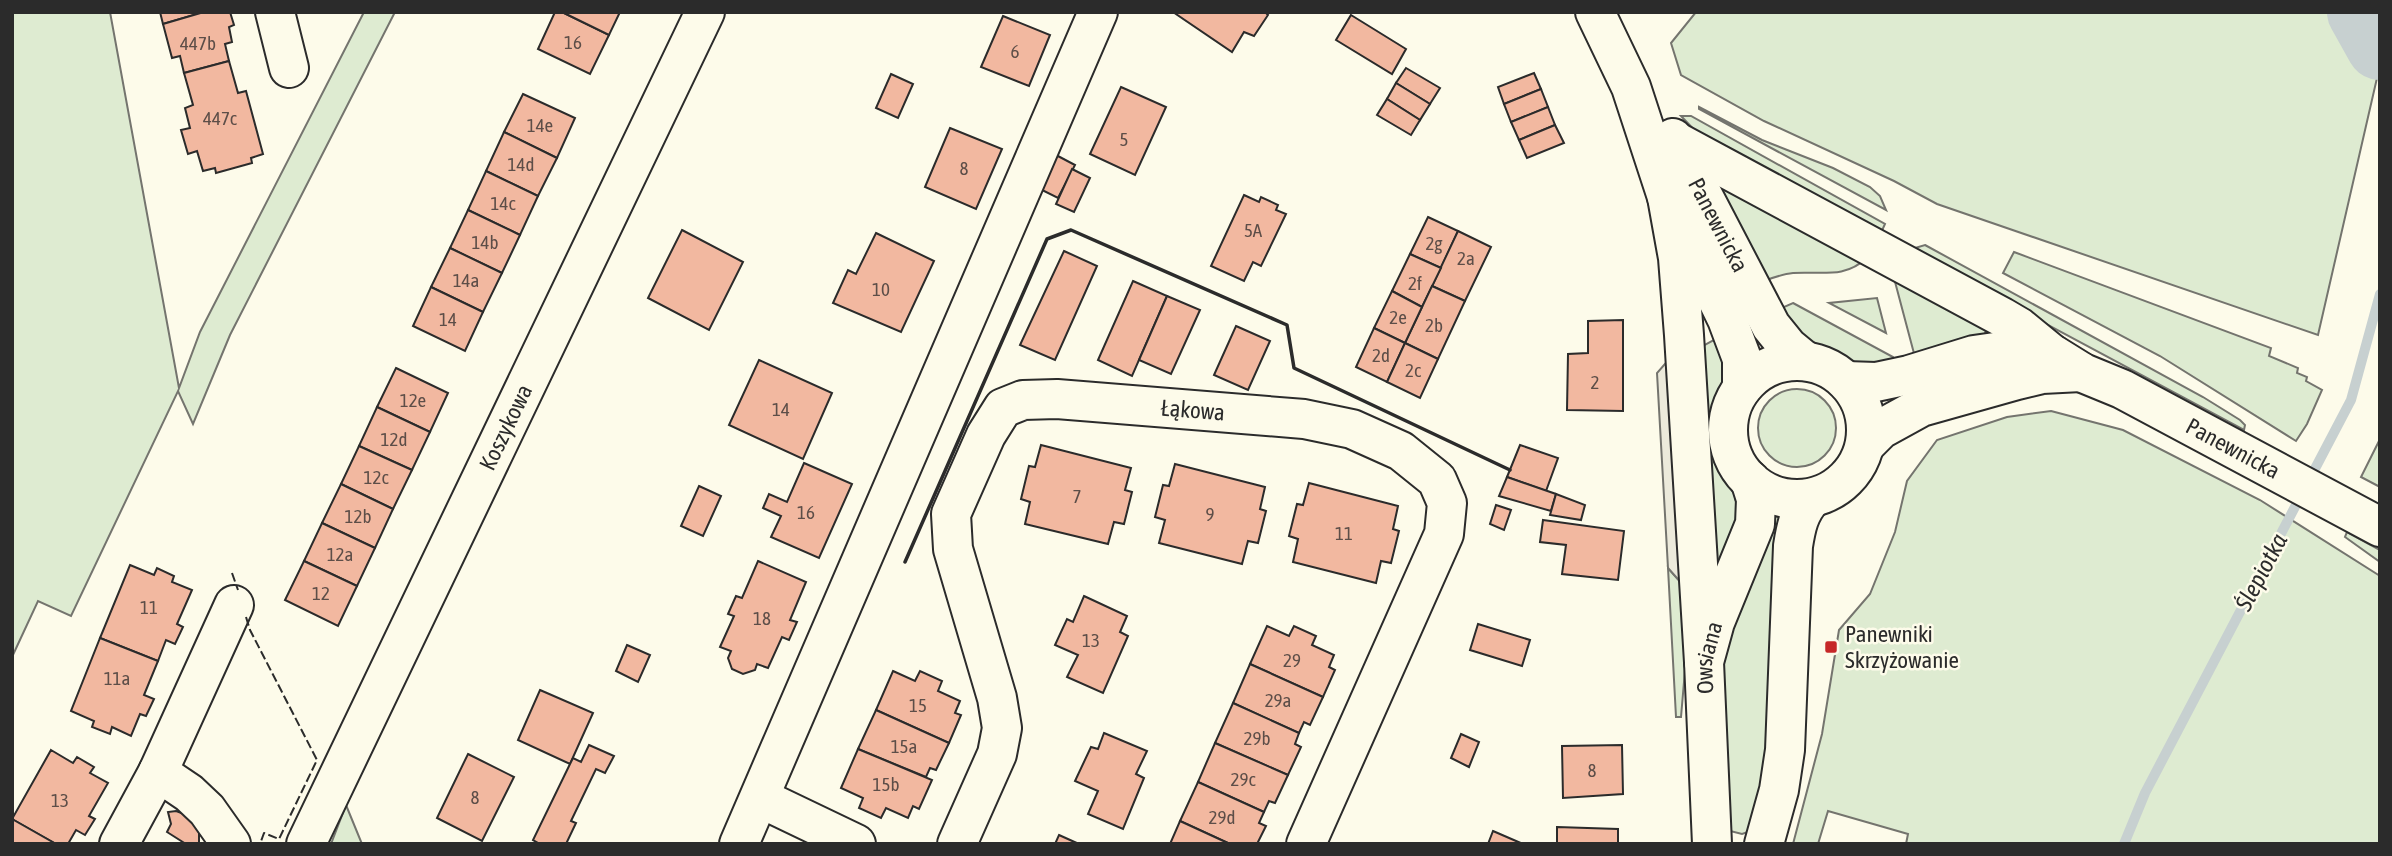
<svg xmlns="http://www.w3.org/2000/svg" width="2392" height="856" viewBox="0 0 2392 856" font-family="'Asap Condensed',sans-serif">
  <style>
    .green { fill: #deebd1; stroke: #74746e; stroke-width: 2 }
    .parking { fill: #eceadb; stroke: #74746e; stroke-width: 2 }
    .lines { fill: none; stroke-linecap: round; stroke-linejoin: round }
    .stream { stroke: #c7d0d0; stroke-width: 10 }
    .river { stroke: #c7d0d0; stroke-width: 68 }
    .building { fill: #f2b8a0; stroke: #2b2b2b; stroke-width: 2 }
    .minor-casing { stroke: #2b2b2b; stroke-width: 42 }
    .minor { stroke: #fdfbea; stroke-width: 38 }
    .fence { stroke: #2b2b2b; stroke-width: 2; stroke-dasharray: 9 3.5; stroke-linecap: butt }
    .wall { stroke: #2b2b2b; stroke-width: 3.5 }
    .poi-dot { fill: #c62828; stroke: #fdfbea; stroke-width: 2.5 }
    .labels { text-anchor: middle; dominant-baseline: central; stroke-width: 5; stroke-linejoin: round; paint-order: stroke }
    .number-label { font-size: 19px; fill: #5d4e48 }
    .street-label { font-size: 23px; fill: #2b2b2b; stroke: #fdfbea }
    .poi-label { font-size: 23px; fill: #2b2b2b; stroke: #fdfbea; text-anchor: start }
    .water-label { font-size: 24px; font-style: italic; fill: #2b2b2b; stroke: #fdfbea }
  </style>
  <rect width="100%" height="100%" fill="#fdfbea"/>
  <g class="green">
    <path d="M12,12H110L179,388L200,332L364,12H395L230,335L193,424L178,391L71,616L38,601L12,657Z"/>
    <path d="M1696,12H2333L2377,78L2318,335L1937,204L1894,181L1764,121L1681,75L1671,43Z"/>
    <path d="M1699,107L1762,140L1833,168L1870,187L1880,196L1886,210L1699,109Z"/>
    <path d="M1681,116H1691L1885,224L1880,235L1701,137Z"/>
    <path d="M1722,187L1866,258C1846,279 1819,271 1793,273C1782,274 1772,278 1761,282L1720,192Z"/>
    <path d="M1925,245L2203,397L2240,420L2245,425L2244,430L1908,250Z"/>
    <path d="M2014,252L2271,348L2269,356L2298,368L2297,373L2307,377L2306,381L2322,390L2307,424L2296,441L2160,356L2003,273Z"/>
    <path d="M1894,278L1986,330L1984,337L1916,361Z"/>
    <path d="M1877,298L1886,333L1829,303Z"/>
    <path d="M1793,303L1893,357L1897,367L1853,363L1836,353L1813,344L1775,311Z"/>
    <path d="M1723,335C1724,349 1727,365 1725,378C1722,396 1711,411 1712,430C1713,451 1723,466 1731,485C1747,520 1727,554 1715,587L1697,349Z"/>
    <circle cx="1797" cy="428" r="39"/>
    <path d="M2051,411L2123,430L2260,500L2380,576V844H1906L1908,834L1828,811L1818,844H1793L1822,734L1839,630L1870,594L1895,532L1907,481L1937,440L2007,417Z"/>
    <path d="M2380,439V487L2361,477Z"/>
    <path d="M1776,515L1781,518L1771,748L1748,832L1742,834L1730,831L1717,667Z"/>
    <path d="M2347,532L2380,550V562L2345,537Z"/>
    <path d="M1668,568L1684,586L1687,647L1681,717H1676Z"/>
    <path d="M346,805L362,844H331Z"/>
  </g>
  <path class="parking" d="M1671,357L1684,586L1668,568L1657,373Z"/>
  <g class="lines">
    <path class="stream" d="M2124,844L2145,793L2351,400L2380,294"/>
    <path class="river" d="M2361,12L2380,46"/>
  </g>
  <g class="building">
    <path d="M160,12H204L163,24Z"/>
    <path d="M204,12H230L234,25L229,27L232,42L225,44L229,61L184,73L180,56L172,58L163,24Z"/>
    <path d="M555,12H562L609,35L590,74L538,49Z"/>
    <path d="M562,12H620L609,35Z"/>
    <path d="M1173,12H1265L1268,15L1254,36L1244,32L1232,52Z"/>
    <path d="M1351,15L1406,49L1392,74L1336,40Z"/>
    <path d="M1003,16L1050,35L1029,86L981,67Z"/>
    <path d="M229,61L238,93L246,91L263,154L251,158L252,163L216,173L215,168L203,171L197,151L188,154L181,130L190,128L185,108L193,105L184,73Z"/>
    <path d="M1406,68L1440,88L1430,104L1396,83Z"/>
    <path d="M1534,73L1541,89L1504,104L1498,87Z"/>
    <path d="M891,74L913,84L898,118L876,108Z"/>
    <path d="M1396,83L1430,104L1420,120L1387,99Z"/>
    <path d="M1121,87L1166,107L1135,175L1090,154Z"/>
    <path d="M1541,89L1548,107L1511,122L1504,104Z"/>
    <path d="M523,94L575,118L557,158L504,132Z"/>
    <path d="M1387,99L1420,120L1411,135L1377,115Z"/>
    <path d="M1548,107L1555,125L1519,140L1511,122Z"/>
    <path d="M1555,125L1564,143L1527,158L1519,140Z"/>
    <path d="M950,128L1002,149L976,209L925,187Z"/>
    <path d="M504,132L557,158L538,196L486,171Z"/>
    <path d="M1056,155L1075,165L1058,198L1040,189Z"/>
    <path d="M1072,169L1090,178L1074,212L1056,204Z"/>
    <path d="M486,171L538,196L520,235L468,210Z"/>
    <path d="M1244,195L1259,202L1261,197L1278,205L1276,210L1286,214L1261,266L1253,262L1244,281L1211,266Z"/>
    <path d="M468,210L520,235L502,273L450,248Z"/>
    <path d="M1428,217L1458,231L1441,268L1410,254Z"/>
    <path d="M682,230L743,262L709,330L648,298Z"/>
    <path d="M1458,231L1491,247L1465,301L1432,286Z"/>
    <path d="M876,233L934,261L901,332L833,303L848,270L856,274Z"/>
    <path d="M450,248L502,273L483,312L431,287Z"/>
    <path d="M1064,251L1097,266L1055,360L1020,345Z"/>
    <path d="M1410,254L1441,268L1422,307L1392,291Z"/>
    <path d="M1133,281L1167,296L1132,376L1098,360Z"/>
    <path d="M1432,286L1465,301L1438,359L1405,343Z"/>
    <path d="M431,287L483,312L465,351L413,326Z"/>
    <path d="M1392,291L1422,307L1405,343L1374,328Z"/>
    <path d="M1167,296L1200,310L1171,374L1139,360Z"/>
    <path d="M1623,320V411L1567,410L1568,354L1588,353V321Z"/>
    <path d="M1236,326L1270,341L1248,390L1214,375Z"/>
    <path d="M1374,328L1405,343L1387,382L1356,367Z"/>
    <path d="M1405,343L1438,359L1420,398L1387,382Z"/>
    <path d="M759,360L832,393L803,459L729,425Z"/>
    <path d="M396,368L448,393L430,432L377,407Z"/>
    <path d="M377,407L430,432L412,470L359,446Z"/>
    <path d="M1041,445L1131,468L1125,490L1132,492L1124,524L1114,522L1108,544L1025,524L1030,502L1021,499L1029,466L1035,467Z"/>
    <path d="M1520,445L1558,458L1546,491L1507,477Z"/>
    <path d="M359,446L412,470L393,509L341,484Z"/>
    <path d="M804,463L852,484L819,558L771,537L781,516L763,508L769,494L787,502Z"/>
    <path d="M1175,464L1265,487L1260,509L1266,511L1258,543L1248,541L1242,564L1159,543L1165,520L1155,517L1163,485L1169,486Z"/>
    <path d="M1507,477L1556,494L1551,511L1499,496Z"/>
    <path d="M1309,483L1398,506L1393,529L1399,531L1391,563L1381,561L1376,583L1293,562L1298,539L1289,536L1297,504L1303,505Z"/>
    <path d="M341,484L393,509L375,548L322,523Z"/>
    <path d="M699,486L721,496L703,536L681,526Z"/>
    <path d="M1556,494L1585,505L1581,520L1550,515Z"/>
    <path d="M1496,505L1511,510L1504,530L1490,524Z"/>
    <path d="M1543,520L1624,531L1618,580L1562,574L1566,545L1540,542Z"/>
    <path d="M322,523L375,548L357,586L304,561Z"/>
    <path d="M304,561L357,586L338,626L285,600Z"/>
    <path d="M758,561L806,582L790,620L797,622L789,640L782,637L768,668L757,664L755,670L743,674L732,669L728,658L731,651L720,647L734,616L728,614L736,596L742,598Z"/>
    <path d="M130,565L154,575L157,568L174,576L172,582L192,590L177,624L183,627L175,644L166,640L158,661L100,638Z"/>
    <path d="M1084,596L1127,616L1120,632L1128,636L1103,693L1067,677L1078,655L1055,645L1067,619L1073,622Z"/>
    <path d="M1478,624L1530,640L1522,666L1470,650Z"/>
    <path d="M1267,626L1289,636L1294,626L1316,636L1312,645L1334,655L1329,667L1335,670L1323,697L1250,664Z"/>
    <path d="M100,638L158,661L144,695L154,699L146,716L140,714L131,736L112,727L110,734L92,727L94,721L71,711Z"/>
    <path d="M627,645L650,655L638,682L616,671Z"/>
    <path d="M1250,664L1323,697L1310,725L1304,722L1299,733L1233,703Z"/>
    <path d="M893,671L915,681L920,671L942,681L938,691L960,701L955,713L961,715L949,743L876,710Z"/>
    <path d="M540,690L593,713L570,764L518,740Z"/>
    <path d="M1233,703L1299,733L1295,744L1301,747L1288,775L1215,743Z"/>
    <path d="M876,710L949,743L936,770L930,768L926,777L858,749Z"/>
    <path d="M1104,733L1147,751L1136,774L1144,778L1123,829L1088,814L1098,791L1075,781L1091,747L1098,749Z"/>
    <path d="M1461,734L1479,742L1469,767L1451,758Z"/>
    <path d="M1215,743L1288,775L1275,803L1269,801L1264,812L1198,782Z"/>
    <path d="M589,745L614,756L605,773L596,769L571,821L576,823L566,844H540L533,840L570,764L573,758L581,762Z"/>
    <path d="M1622,745L1623,794L1563,798L1562,746Z"/>
    <path d="M858,749L932,780L919,809L913,806L908,818L886,808L881,818L859,808L863,798L841,788Z"/>
    <path d="M51,750L73,763L77,757L94,767L90,773L108,783L89,816L95,819L85,835L76,830L68,844H56L12,819Z"/>
    <path d="M468,754L514,777L482,841L437,818Z"/>
    <path d="M1198,782L1264,812L1259,823L1266,826L1257,844H1230L1180,821Z"/>
    <path d="M176,811L190,816L199,831V844H186L167,832L171,824L168,812Z"/>
    <path d="M12,819L56,844H12Z"/>
    <path d="M1180,821L1230,844H1170Z"/>
    <path d="M1557,827L1618,829V844H1557Z"/>
    <path d="M1493,831L1523,844H1488Z"/>
    <path d="M1059,835L1079,844H1055Z"/>
  </g>
  <g class="lines">
    <defs>
      <g id="minor">
        <path d="M275,12L289,68"/>
        <path d="M1595,12L1631,87L1667,197L1727,319L1742,359V388"/>
        <path id="s1" d="M1673,138L1771,326L1788,347L1805,361"/>
        <path d="M1677,142L2002,317L2019,327L2052,354"/>
        <path d="M1667,197L1678,258L1684,335L1704,662"/>
        <circle cx="1797" cy="430" r="69"/>
        <path id="s2" d="M1846,381L1876,382L1909,375L1974,355L2016,349L2039,351L2054,355L2083,373L2122,389L2380,527"/>
        <path d="M1865,445L1881,429L1921,407L2017,380L2042,374L2081,372"/>
        <path d="M158,772L189,793L207,810L231,844"/>
        <path d="M760,798L856,844"/>
        <path d="M119,844L158,772L234,605"/>
        <path id="s3" d="M306,844L705,12"/>
        <path d="M739,844L1098,12"/>
        <path id="s4" d="M957,844L997,754L1002,728L997,698L953,549L951,514L986,435L1003,408L1023,400L1057,399L1304,419L1352,429L1401,451L1437,480L1447,503L1444,534L1306,844"/>
        <path id="s5" d="M1712,844L1704,662L1715,622L1755,524L1756,499L1750,480"/>
        <path d="M1764,844L1779,790L1785,750L1793,546C1796,527 1799,512 1812,498"/>
      </g>
    </defs>
    <use href="#minor" class="minor-casing"/>
    <use href="#minor" class="minor"/>
    <g class="fence">
      <path d="M232,573L238,590"/>
      <path d="M246,617L250,630L317,760L279,839L264,833L260,844"/>
    </g>
    <path class="wall" d="M905,562L1047,239L1071,230L1287,325L1294,368L1510,470"/>
  </g>
  <rect class="poi-dot" x="1824" y="640" width="14" height="14" rx="3.5"/>
  <g class="labels">
    <g class="number-label">
      <text x="573" y="42">16</text>
      <text x="198" y="43">447b</text>
      <text x="1015" y="51">6</text>
      <text x="220" y="118">447c</text>
      <text x="540" y="125">14e</text>
      <text x="1124" y="139">5</text>
      <text x="521" y="164">14d</text>
      <text x="964" y="168">8</text>
      <text x="503" y="203">14c</text>
      <text x="1253" y="230">5A</text>
      <text x="485" y="242">14b</text>
      <text x="1434" y="243">2g</text>
      <text x="1466" y="258">2a</text>
      <text x="466" y="280">14a</text>
      <text x="1415" y="283">2f</text>
      <text x="881" y="289">10</text>
      <text x="1398" y="317">2e</text>
      <text x="448" y="319">14</text>
      <text x="1434" y="325">2b</text>
      <text x="1381" y="355">2d</text>
      <text x="1413" y="370">2c</text>
      <text x="1595" y="382">2</text>
      <text x="413" y="400">12e</text>
      <text x="781" y="409">14</text>
      <text x="394" y="439">12d</text>
      <text x="376" y="477">12c</text>
      <text x="1077" y="496">7</text>
      <text x="806" y="512">16</text>
      <text x="1210" y="514">9</text>
      <text x="358" y="516">12b</text>
      <text x="1344" y="533">11</text>
      <text x="340" y="554">12a</text>
      <text x="321" y="593">12</text>
      <text x="149" y="607">11</text>
      <text x="762" y="618">18</text>
      <text x="1091" y="640">13</text>
      <text x="1292" y="660">29</text>
      <text x="117" y="678">11a</text>
      <text x="1278" y="700">29a</text>
      <text x="918" y="705">15</text>
      <text x="1257" y="738">29b</text>
      <text x="904" y="746">15a</text>
      <text x="1592" y="770">8</text>
      <text x="1243" y="779">29c</text>
      <text x="886" y="784">15b</text>
      <text x="475" y="797">8</text>
      <text x="60" y="800">13</text>
      <text x="1222" y="817">29d</text>
    </g>
    <g class="street-label">
      <text stroke="none"><textPath href="#s1" startOffset="98">Panewnicka</textPath></text>
      <text stroke="none"><textPath href="#s4" startOffset="656">Łąkowa</textPath></text>
      <text stroke="none"><textPath href="#s3" startOffset="462">Koszykowa</textPath></text>
      <text stroke="none"><textPath href="#s2" startOffset="415">Panewnicka</textPath></text>
      <text stroke="none"><textPath href="#s5" startOffset="187">Owsiana</textPath></text>
    </g>
    <g class="poi-label">
      <text x="1845" y="634">Panewniki<tspan x="1845" dy="26">Skrzyżowanie</tspan></text>
    </g>
    <g class="water-label">
      <text transform="translate(2261 572) rotate(-62)">Ślepiotka</text>
    </g>
  </g>
  <rect width="2392" height="856" fill="none" stroke="#2b2b2b" stroke-width="28"/>
</svg>
